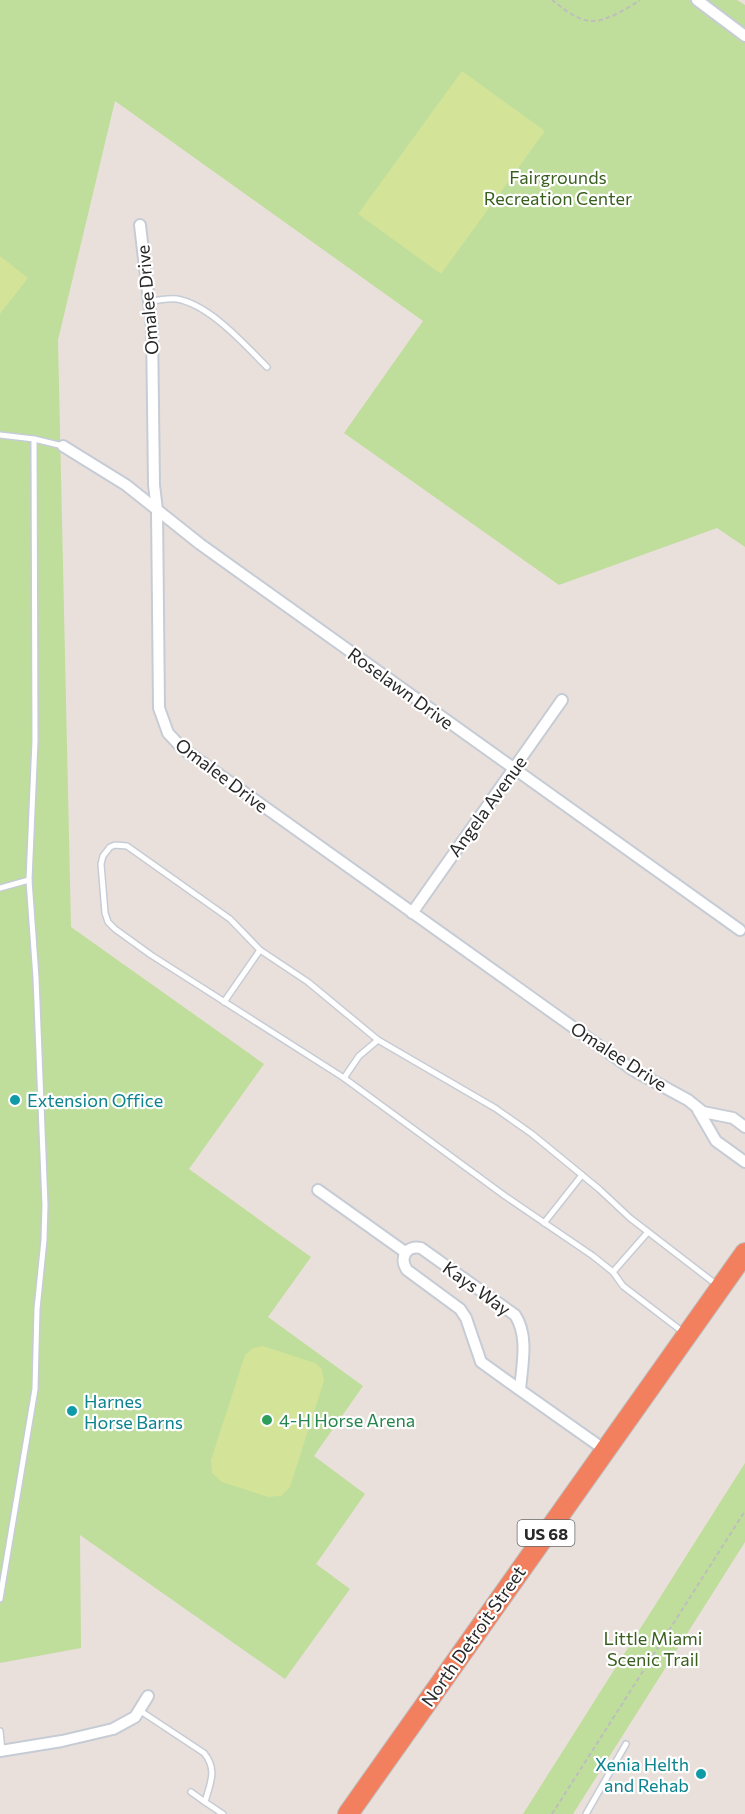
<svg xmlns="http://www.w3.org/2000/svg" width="745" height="1814" viewBox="0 0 745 1814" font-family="Commissioner,sans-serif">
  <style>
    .green { fill: #bfdd9b }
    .pitch { fill: #d3e397 }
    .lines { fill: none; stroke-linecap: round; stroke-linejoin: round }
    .lane-casing { stroke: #c6ccd5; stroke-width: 8 }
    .street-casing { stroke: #c6ccd5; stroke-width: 14 }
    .highway-casing { stroke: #bebebe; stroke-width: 22 }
    .path { stroke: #bebebe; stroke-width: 2; stroke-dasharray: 4.5 3; stroke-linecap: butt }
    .lane { stroke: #fff; stroke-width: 5 }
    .street { stroke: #fff; stroke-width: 10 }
    .highway { stroke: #f27f5e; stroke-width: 20 }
    .culture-dot { fill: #0f9aa8; stroke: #fff; stroke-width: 2 }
    .leisure-dot { fill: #2e9e5b; stroke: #fff; stroke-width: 2 }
    .labels { text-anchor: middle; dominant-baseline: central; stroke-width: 4.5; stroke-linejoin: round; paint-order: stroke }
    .shield { fill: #fff; stroke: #686868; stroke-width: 1.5 }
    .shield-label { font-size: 16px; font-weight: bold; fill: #282828 }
    .park-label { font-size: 18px; fill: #395f1e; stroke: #fff }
    .street-label { font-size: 18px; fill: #282828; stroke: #fff }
    .culture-label { font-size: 18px; fill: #0d838f; stroke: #fff; text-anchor: start }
    .leisure-label { font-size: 18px; fill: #27864d; stroke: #fff; text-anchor: start }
  </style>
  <rect width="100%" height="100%" fill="#eae0db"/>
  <g class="green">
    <path d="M0,0H737L745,5V547L717,528L559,585L344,433L423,321L115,101L58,340L71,927L264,1064L189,1169L311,1257L268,1317L363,1386L314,1456L365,1494L316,1564L350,1589L285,1679L80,1535L81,1648L0,1663Z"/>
    <path d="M745,1463V1542L573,1814H523Z"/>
  </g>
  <g class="pitch">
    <path d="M462,71L545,131L441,274L358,214Z"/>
    <path d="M0,256L28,278L0,314Z"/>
    <path d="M263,1346L315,1363L322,1369L324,1381L290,1487L281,1496L268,1497L222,1482L212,1473L211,1460L245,1355L253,1348Z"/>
  </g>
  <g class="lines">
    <defs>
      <g id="lane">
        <path d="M149,302C158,300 167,298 177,299C210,305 244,344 267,367"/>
        <path d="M0,435L34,439L63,446"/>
        <path d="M0,888L29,880"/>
        <path d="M224,1002L260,950"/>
        <path d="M344,1078L359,1056L378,1040"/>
        <path d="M544,1223L582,1175"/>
        <path d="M613,1272L648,1232"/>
        <path d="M683,1332L623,1286L613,1272L593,1256L505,1196L344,1078L151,955L115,929L108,922L105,913L101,864L103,856L110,847L115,845L127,846L230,919L260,950L308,982L378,1040L495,1108L532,1134L599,1189L630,1218L717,1285"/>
        <path d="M0,1599L35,1389L37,1309L44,1240L45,1205L36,978L29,880L35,741L34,439"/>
        <path d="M139,1710L204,1753C218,1770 210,1783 205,1802L223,1814"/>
        <path d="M0,1731L2,1751"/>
        <path d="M191,1792L205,1802"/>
        <path d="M586,1814L626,1744"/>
      </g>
      <g id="street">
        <path d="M697,0L745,36"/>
        <path d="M140,225L152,327L154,485L157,510L159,708L168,733L182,748L633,1070L688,1100L703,1112L733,1118L745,1127"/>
        <path d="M63,446L126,485L200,544L740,930"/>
        <path d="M412,913L562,700"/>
        <path d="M698,1110L716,1141L745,1162"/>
        <path d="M318,1190L405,1252"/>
        <path d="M520,1390L481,1362L466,1318L460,1309L407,1270C399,1258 406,1245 421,1248L515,1315C529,1336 522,1365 520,1390L605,1450"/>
        <path d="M0,1751L62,1741L113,1729L135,1717L148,1696"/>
      </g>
      <path id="highway" d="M348,1814L745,1253"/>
    </defs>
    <use href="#lane" class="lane-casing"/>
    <use href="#street" class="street-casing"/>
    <use href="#highway" class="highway-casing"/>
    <g class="path">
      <path d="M552,0C563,8 576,20 591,21C606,22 628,8 640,0"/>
      <path d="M552,1814L745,1511"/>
    </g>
    <use href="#lane" class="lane"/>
    <use href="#street" class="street"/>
    <use href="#highway" class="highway"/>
  </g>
  <g class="culture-dot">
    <circle cx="15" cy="1100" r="6"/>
    <circle cx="72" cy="1411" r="6"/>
    <circle cx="701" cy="1774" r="6"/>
  </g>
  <circle class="leisure-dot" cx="267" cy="1420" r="6"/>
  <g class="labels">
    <rect class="shield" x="517.5" y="1520" width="57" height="26" rx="4.5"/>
    <g class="shield-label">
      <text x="546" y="1533">US 68</text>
    </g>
    <g class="park-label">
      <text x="558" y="177">Fairgrounds<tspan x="558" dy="21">Recreation Center</tspan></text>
      <text x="653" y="1638">Little Miami<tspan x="653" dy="21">Scenic Trail</tspan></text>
    </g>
    <g class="street-label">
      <text transform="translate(147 300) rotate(-95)">Omalee Drive</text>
      <text transform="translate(401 688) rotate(36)">Roselawn Drive</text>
      <text transform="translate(222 775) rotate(37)">Omalee Drive</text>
      <text transform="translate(487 806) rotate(-54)">Angela Avenue</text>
      <text transform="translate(619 1056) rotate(33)">Omalee Drive</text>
      <text transform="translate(477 1288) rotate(36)">Kays Way</text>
      <text transform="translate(473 1636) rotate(-55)">North Detroit Street</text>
    </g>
    <g class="culture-label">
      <text x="27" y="1100">Extension Office</text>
      <text x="84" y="1401">Harnes<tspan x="84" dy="21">Horse Barns</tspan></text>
      <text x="689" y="1764" text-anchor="end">Xenia Helth<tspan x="689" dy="21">and Rehab</tspan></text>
    </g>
    <g class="leisure-label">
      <text x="279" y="1420">4-H Horse Arena</text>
    </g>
  </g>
</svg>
